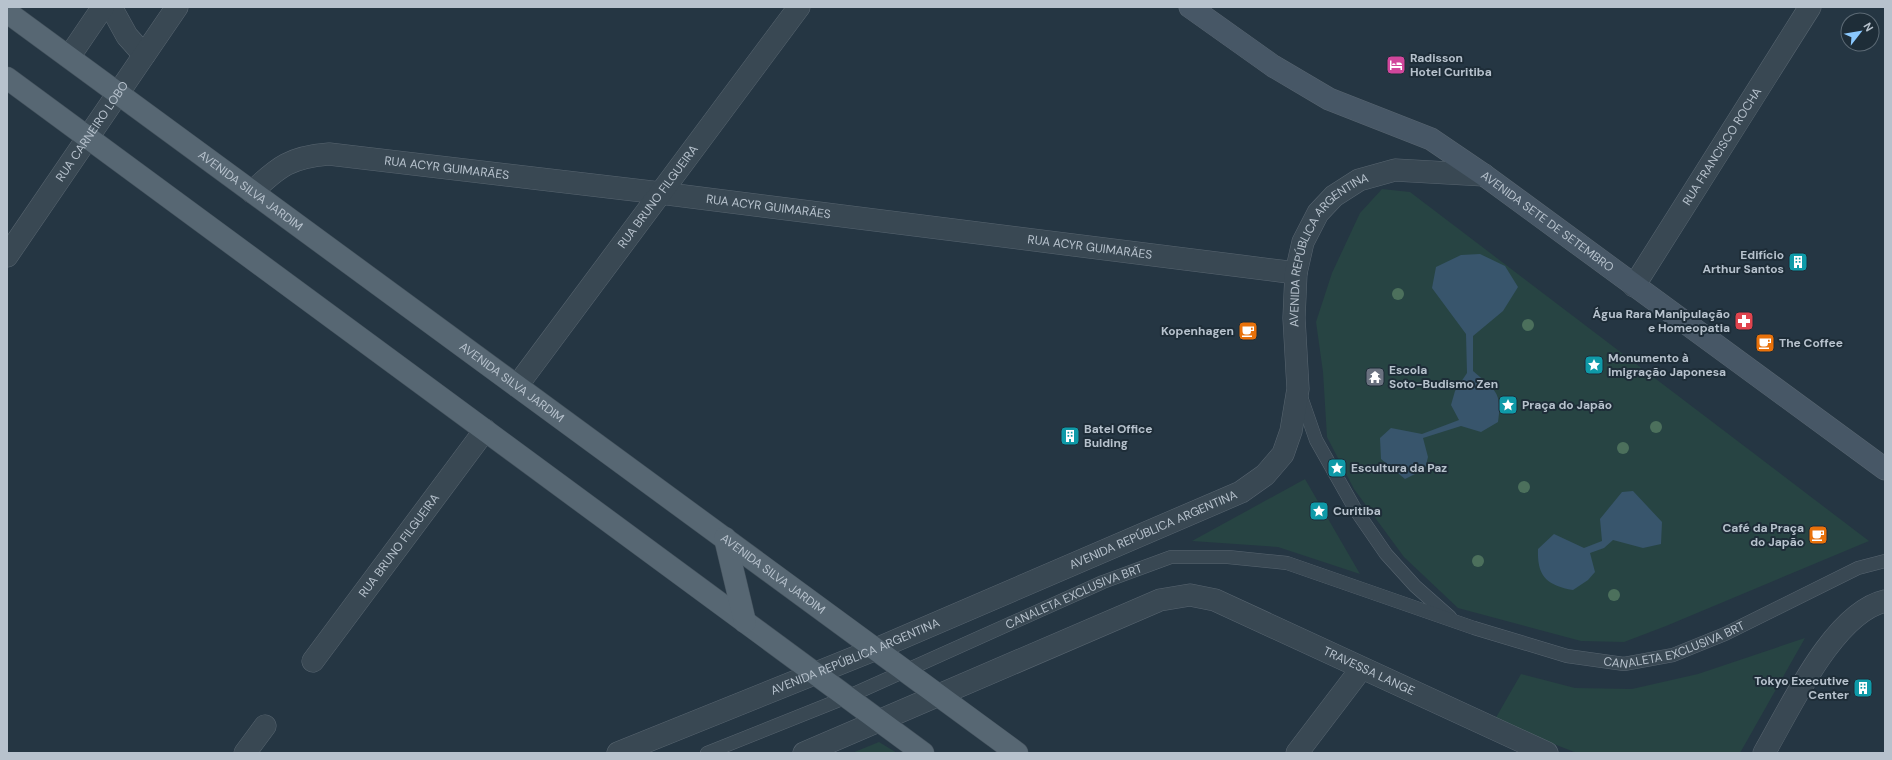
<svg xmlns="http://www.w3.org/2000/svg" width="1892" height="760" viewBox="0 0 1892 760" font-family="'DM Sans',sans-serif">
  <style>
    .green { fill: #274443 }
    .water { fill: #38556c }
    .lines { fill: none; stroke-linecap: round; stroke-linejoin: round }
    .service-casing { stroke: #586570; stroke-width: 14 }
    .minor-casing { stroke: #586570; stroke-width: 23 }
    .tertiary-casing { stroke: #586570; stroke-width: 23 }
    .secondary-casing { stroke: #586570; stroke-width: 23 }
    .primary-casing { stroke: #43515c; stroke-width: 23 }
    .service { stroke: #394853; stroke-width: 13 }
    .minor { stroke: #394853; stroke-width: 22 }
    .tertiary { stroke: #394853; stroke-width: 22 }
    .secondary { stroke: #475766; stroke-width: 22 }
    .primary { stroke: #576773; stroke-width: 22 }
    .tree { fill: #4c705c }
    .labels { text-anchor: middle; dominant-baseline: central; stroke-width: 4; stroke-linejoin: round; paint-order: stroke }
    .poi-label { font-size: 12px; font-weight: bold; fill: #b7c2cd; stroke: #1e2d38; text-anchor: start }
    .street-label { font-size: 12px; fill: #b7c2cd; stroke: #1e2d38 }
  </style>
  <rect width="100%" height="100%" fill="#253643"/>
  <g class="green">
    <path d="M1382,189L1410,192L1869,541L1666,626L1624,642L1581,641L1458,608L1404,557L1354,489L1327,437L1323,372L1316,322L1332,273L1360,213Z"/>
    <path d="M1305,479L1360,574L1278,547L1192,541Z"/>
    <path d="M1805,638L1740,753H1577L1494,721L1521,674L1575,688L1632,689L1698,674Z"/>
    <path d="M879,742L897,753H852Z"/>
  </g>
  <g class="water">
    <path d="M1480,254L1505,266L1518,287L1503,311L1473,336V371C1494,389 1503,392 1498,422L1481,432L1461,426L1423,438L1428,457L1425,469L1405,479L1381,459L1380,438L1391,428L1422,434L1459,420L1451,405L1455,391L1467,373L1466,334L1432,288L1436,267L1461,255Z"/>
    <path d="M1633,491L1662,522L1661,544L1643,548L1613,540L1604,548L1590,553L1595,572L1588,580L1573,590C1547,585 1537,577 1538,549L1554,534L1584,548L1602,541L1600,519L1622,492Z"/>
  </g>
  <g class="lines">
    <defs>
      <g id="service">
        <path d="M1300,394L1316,440L1355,509L1386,554L1415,586L1450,617"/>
        <path id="s1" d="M707,753L847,697L1103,582L1171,557H1228L1287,563L1474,628L1567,656L1624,664L1673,655L1725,634L1858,568L1885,561"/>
      </g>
      <g id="minor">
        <path d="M111,7L127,36L144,55"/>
        <path d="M69,57L103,7"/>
        <path id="s2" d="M252,192C279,166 291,157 329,154L660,193L1296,273"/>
        <path id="s3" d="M1634,286L1810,7"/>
        <path id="s4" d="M517,386L799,7"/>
        <path id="s5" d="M313,661L485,430"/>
        <path id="s6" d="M939,695L1160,600L1190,595L1215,600L1547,753"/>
        <path d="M245,753L265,726"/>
        <path d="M1297,753L1361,669"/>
        <path d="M1764,753C1790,709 1833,613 1885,601"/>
      </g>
      <g id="tertiary">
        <path id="s7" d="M7,256L177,7"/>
        <path id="s8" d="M618,753L876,649L1241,492L1265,475L1283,454L1291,431L1298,389L1294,318L1296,273L1303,242L1318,213L1334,196L1359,180L1395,170L1484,175"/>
        <path d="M804,753L939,695"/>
      </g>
      <g id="secondary">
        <path id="s9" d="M1190,7L1273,66L1329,99L1431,139L1484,175L1885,469"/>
      </g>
      <g id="primary">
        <path id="s10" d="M7,12L1017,753"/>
        <path d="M7,78L923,753"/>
        <path d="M725,538L745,622"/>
      </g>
    </defs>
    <use href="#service" class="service-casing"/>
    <use href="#minor" class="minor-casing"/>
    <use href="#tertiary" class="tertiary-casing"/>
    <use href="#secondary" class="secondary-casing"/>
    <use href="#primary" class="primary-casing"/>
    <use href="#service" class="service"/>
    <use href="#minor" class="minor"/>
    <use href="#tertiary" class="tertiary"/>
    <use href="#secondary" class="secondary"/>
    <use href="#primary" class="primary"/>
  </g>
  <g class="tree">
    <circle cx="1398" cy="294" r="6"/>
    <circle cx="1528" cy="325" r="6"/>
    <circle cx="1656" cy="427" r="6"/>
    <circle cx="1623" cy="448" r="6"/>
    <circle cx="1524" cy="487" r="6"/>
    <circle cx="1478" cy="561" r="6"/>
    <circle cx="1614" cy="595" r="6"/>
  </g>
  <defs>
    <symbol id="hotel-square" viewBox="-11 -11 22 22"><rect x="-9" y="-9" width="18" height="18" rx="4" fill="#d1479c" stroke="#1e2d38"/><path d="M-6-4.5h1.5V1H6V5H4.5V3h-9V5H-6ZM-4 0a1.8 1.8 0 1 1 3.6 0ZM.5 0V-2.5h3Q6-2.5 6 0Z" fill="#fff"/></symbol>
    <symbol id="building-square" viewBox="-11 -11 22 22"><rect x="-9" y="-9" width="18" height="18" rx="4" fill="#0f9aa8" stroke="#1e2d38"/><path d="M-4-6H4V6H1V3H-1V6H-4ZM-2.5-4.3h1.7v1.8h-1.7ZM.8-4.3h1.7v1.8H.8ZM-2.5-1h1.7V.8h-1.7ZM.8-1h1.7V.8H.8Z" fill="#fff"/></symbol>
    <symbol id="pharmacy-square" viewBox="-11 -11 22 22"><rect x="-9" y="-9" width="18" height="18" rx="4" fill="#e0444e" stroke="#1e2d38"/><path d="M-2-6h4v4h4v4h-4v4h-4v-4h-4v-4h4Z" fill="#fff"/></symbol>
    <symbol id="cafe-square" viewBox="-11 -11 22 22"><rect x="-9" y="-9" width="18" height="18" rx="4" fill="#e8710a" stroke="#1e2d38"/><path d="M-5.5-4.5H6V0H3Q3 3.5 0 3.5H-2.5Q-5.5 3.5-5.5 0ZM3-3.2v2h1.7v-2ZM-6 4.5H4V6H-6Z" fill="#fff"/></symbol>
    <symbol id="sight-square" viewBox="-11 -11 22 22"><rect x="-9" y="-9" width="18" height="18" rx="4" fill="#0f9aa8" stroke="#1e2d38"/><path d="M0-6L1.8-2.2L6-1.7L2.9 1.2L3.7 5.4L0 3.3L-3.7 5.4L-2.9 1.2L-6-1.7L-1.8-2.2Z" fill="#fff"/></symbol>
    <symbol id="temple-square" viewBox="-11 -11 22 22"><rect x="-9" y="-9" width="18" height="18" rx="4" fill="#6b7280" stroke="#1e2d38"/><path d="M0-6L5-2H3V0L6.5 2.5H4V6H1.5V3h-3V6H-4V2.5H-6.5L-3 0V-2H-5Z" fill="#fff"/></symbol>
  </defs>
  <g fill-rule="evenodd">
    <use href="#hotel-square" x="1385" y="54" width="22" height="22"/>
    <use href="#building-square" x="1787" y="251" width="22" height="22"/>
    <use href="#pharmacy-square" x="1733" y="310" width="22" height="22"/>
    <use href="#cafe-square" x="1237" y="320" width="22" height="22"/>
    <use href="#cafe-square" x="1754" y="332" width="22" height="22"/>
    <use href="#sight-square" x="1583" y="354" width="22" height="22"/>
    <use href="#temple-square" x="1364" y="366" width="22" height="22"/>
    <use href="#sight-square" x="1497" y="394" width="22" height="22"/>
    <use href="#building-square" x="1059" y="425" width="22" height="22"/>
    <use href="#sight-square" x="1326" y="457" width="22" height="22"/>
    <use href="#sight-square" x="1308" y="500" width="22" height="22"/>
    <use href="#cafe-square" x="1807" y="524" width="22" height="22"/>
    <use href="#building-square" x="1852" y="677" width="22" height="22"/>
  </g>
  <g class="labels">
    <g class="poi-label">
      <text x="1410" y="58">Radisson<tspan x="1410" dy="14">Hotel Curitiba</tspan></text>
      <text x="1784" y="255" text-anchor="end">Edifício<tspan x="1784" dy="14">Arthur Santos</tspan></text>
      <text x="1730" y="314" text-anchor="end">Água Rara Manipulação<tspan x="1730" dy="14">e Homeopatia</tspan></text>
      <text x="1234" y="331" text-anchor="end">Kopenhagen</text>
      <text x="1779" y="343">The Coffee</text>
      <text x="1608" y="358">Monumento à<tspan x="1608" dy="14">Imigração Japonesa</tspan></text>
      <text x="1389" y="370">Escola<tspan x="1389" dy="14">Soto-Budismo Zen</tspan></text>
      <text x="1522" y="405">Praça do Japão</text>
      <text x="1084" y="429">Batel Office<tspan x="1084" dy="14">Bulding</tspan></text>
      <text x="1351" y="468">Escultura da Paz</text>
      <text x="1333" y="511">Curitiba</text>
      <text x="1804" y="528" text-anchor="end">Café da Praça<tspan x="1804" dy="14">do Japão</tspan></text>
      <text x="1849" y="681" text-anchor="end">Tokyo Executive<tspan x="1849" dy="14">Center</tspan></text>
    </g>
    <g class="street-label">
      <text stroke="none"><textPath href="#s7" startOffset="151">RUA CARNEIRO LOBO</textPath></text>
      <text stroke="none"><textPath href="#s3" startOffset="165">RUA FRANCISCO ROCHA</textPath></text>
      <text stroke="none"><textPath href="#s2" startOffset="207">RUA ACYR GUIMARÃES</textPath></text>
      <text stroke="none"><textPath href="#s10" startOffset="302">AVENIDA SILVA JARDIM</textPath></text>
      <text stroke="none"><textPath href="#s4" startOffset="236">RUA BRUNO FILGUEIRA</textPath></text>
      <text stroke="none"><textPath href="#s2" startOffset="531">RUA ACYR GUIMARÃES</textPath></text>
      <text stroke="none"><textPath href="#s9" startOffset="419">AVENIDA SETE DE SETEMBRO</textPath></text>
      <text stroke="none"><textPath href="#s2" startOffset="855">RUA ACYR GUIMARÃES</textPath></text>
      <text stroke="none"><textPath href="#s8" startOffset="952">AVENIDA REPÚBLICA ARGENTINA</textPath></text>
      <text stroke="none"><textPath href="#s10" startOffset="626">AVENIDA SILVA JARDIM</textPath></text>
      <text stroke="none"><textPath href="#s8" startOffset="580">AVENIDA REPÚBLICA ARGENTINA</textPath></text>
      <text stroke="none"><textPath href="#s5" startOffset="144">RUA BRUNO FILGUEIRA</textPath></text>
      <text stroke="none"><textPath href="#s10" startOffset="950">AVENIDA SILVA JARDIM</textPath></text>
      <text stroke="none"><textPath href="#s1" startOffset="399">CANALETA EXCLUSIVA BRT</textPath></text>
      <text stroke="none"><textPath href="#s1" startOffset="1026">CANALETA EXCLUSIVA BRT</textPath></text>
      <text stroke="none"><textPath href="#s8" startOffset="256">AVENIDA REPÚBLICA ARGENTINA</textPath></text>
      <text stroke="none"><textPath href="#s6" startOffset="466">TRAVESSA LANGE</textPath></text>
    </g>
  </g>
  <rect width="1892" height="760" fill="none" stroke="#b7c2cd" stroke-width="16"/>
  <g transform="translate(1860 32) rotate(59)"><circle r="19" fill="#1e2d38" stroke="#5b6974"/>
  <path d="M0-3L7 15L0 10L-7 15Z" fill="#8ac8fe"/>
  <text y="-6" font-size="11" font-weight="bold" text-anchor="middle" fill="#b7c2cd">N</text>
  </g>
</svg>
